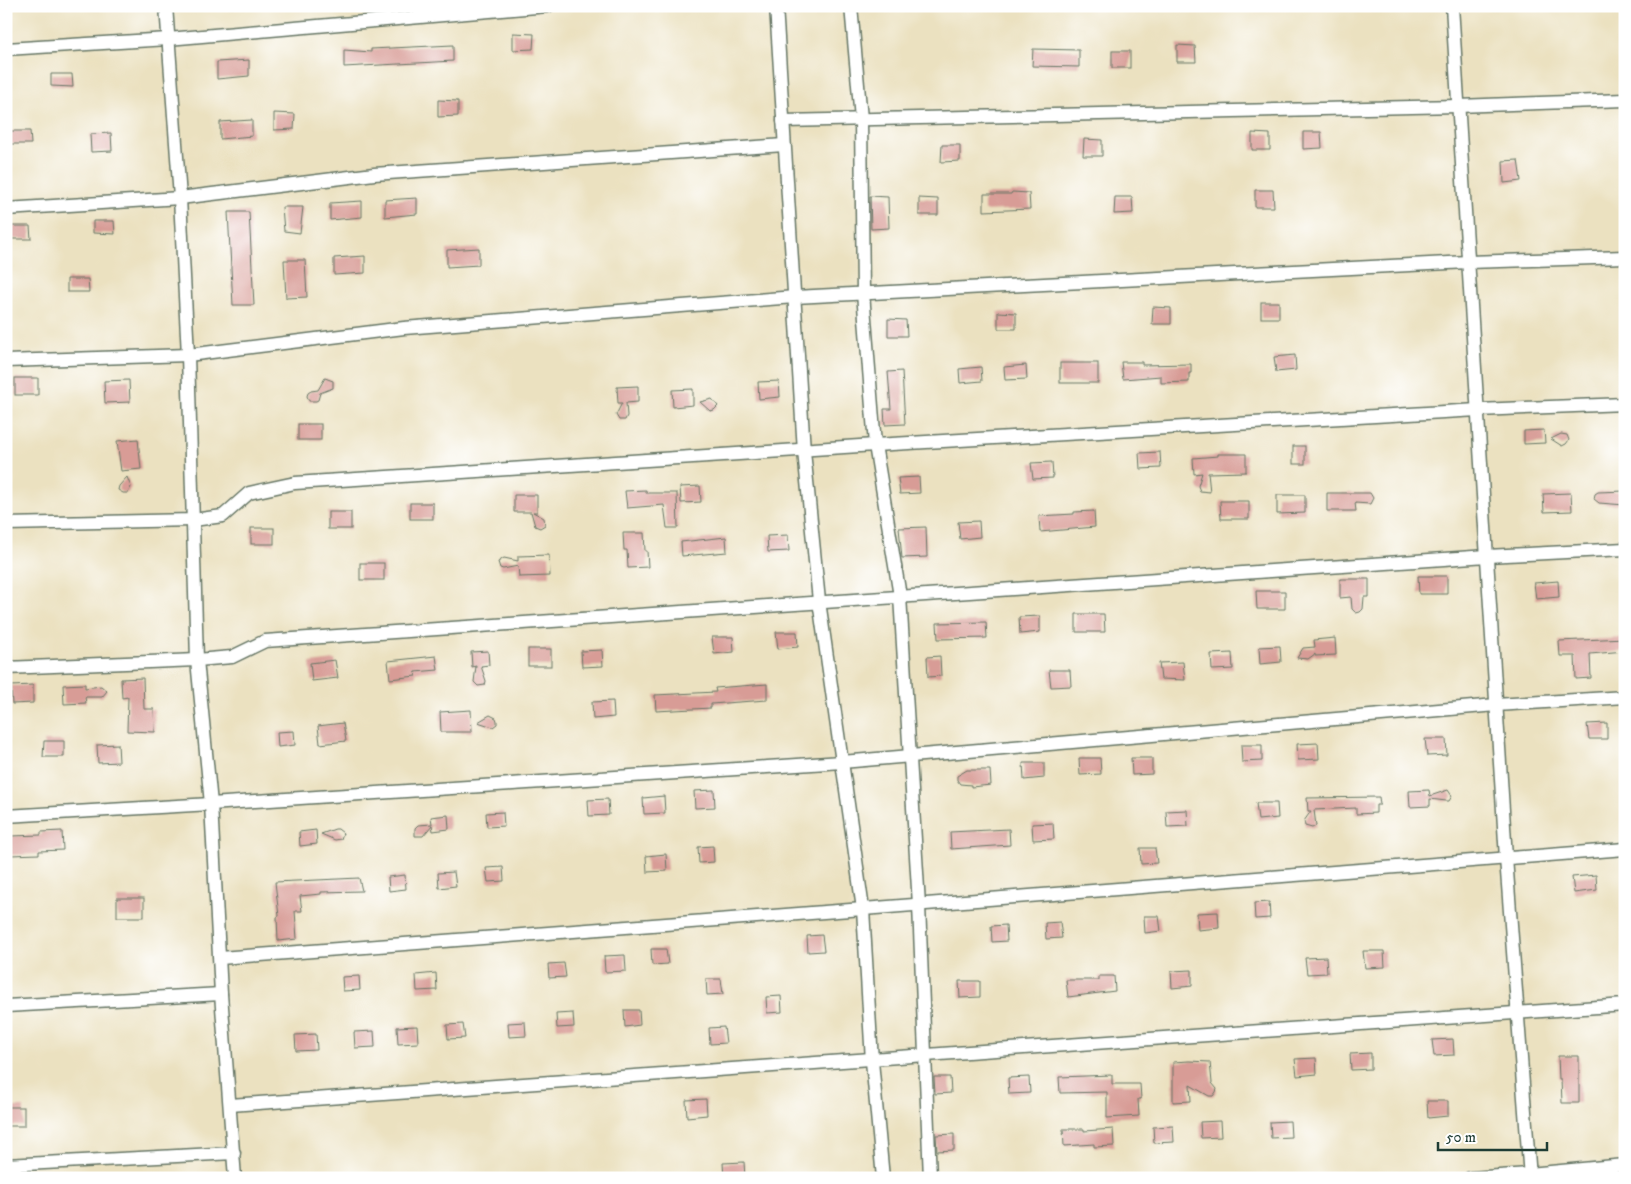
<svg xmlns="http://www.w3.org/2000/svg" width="1631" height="1184" viewBox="0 0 1631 1184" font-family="'IM FELL DW Pica',serif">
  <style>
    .building { fill: #d89c96 }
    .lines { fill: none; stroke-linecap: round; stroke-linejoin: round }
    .street-casing { stroke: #667665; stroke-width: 15 }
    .street { stroke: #fff; stroke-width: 12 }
  </style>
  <rect width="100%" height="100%" fill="#fff"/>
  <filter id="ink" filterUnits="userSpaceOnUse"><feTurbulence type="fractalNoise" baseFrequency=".02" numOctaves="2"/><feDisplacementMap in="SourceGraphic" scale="10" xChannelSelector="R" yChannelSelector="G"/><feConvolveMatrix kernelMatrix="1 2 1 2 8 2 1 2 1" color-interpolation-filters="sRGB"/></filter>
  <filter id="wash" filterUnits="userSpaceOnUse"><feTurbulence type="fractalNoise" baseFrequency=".0096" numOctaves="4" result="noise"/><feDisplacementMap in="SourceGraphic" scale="20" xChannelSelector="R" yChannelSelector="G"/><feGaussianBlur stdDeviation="1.12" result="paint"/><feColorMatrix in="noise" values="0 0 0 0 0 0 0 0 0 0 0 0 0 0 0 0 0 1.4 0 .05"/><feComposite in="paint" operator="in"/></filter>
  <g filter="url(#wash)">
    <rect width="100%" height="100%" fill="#ebe1c0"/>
    <g id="blocks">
      <g class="building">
        <path d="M513,33L534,34L533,49L513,50Z"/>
        <path d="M453,45V61L344,67V50L371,52V49Z"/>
        <path d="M1177,45L1195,46L1196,62H1177Z"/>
        <path d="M1033,49L1079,50V67L1032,66Z"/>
        <rect x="1112" y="51" width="18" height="17"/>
        <path d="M249,60V76L217,79V62Z"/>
        <path d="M51,74H72L73,87L51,86Z"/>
        <path d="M438,100L458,101V116L438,117Z"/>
        <path d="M274,113L295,114L294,129L274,130Z"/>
        <path d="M252,120V136L220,139V122Z"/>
        <path d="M9,131H30L31,144H9Z"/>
        <path d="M1303,132H1321L1322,148L1303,149Z"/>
        <path d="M111,133L112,151L91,152L90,134Z"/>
        <path d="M1252,133L1270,134V150H1252Z"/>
        <path d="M1084,139L1102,140V156H1083Z"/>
        <path d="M942,145H960V161L941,162Z"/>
        <path d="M1518,160L1521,181L1504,183L1503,161Z"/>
        <path d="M1255,190H1273L1274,207H1255Z"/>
        <path d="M1012,192L1029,193L1030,209L984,211V194H1011Z"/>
        <path d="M870,196L888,197L889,228L871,229Z"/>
        <path d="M1115,197H1132L1133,213L1114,214Z"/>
        <path d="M417,198V214L385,217V200Z"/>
        <path d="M919,198L938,199V215H919Z"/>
        <path d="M362,201V217L330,220V203Z"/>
        <path d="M282,207H303L300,233L284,231Z"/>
        <path d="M228,212H249L254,305H233Z"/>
        <path d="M93,221H114L115,234L93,233Z"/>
        <path d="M9,226H30L31,239H9Z"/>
        <path d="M479,248V265L447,267V250Z"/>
        <path d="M365,256V273L334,275V258Z"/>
        <path d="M284,260H305L307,297L286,298Z"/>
        <path d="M67,279H88L89,292H67Z"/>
        <rect x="1261" y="302" width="18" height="16"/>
        <path d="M1153,307L1171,308V324H1152Z"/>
        <path d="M998,312L1016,313V329H998Z"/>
        <path d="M888,319L906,320L907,336H888Z"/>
        <path d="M1295,355L1296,370L1276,372L1274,357Z"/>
        <path d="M1121,362H1142V365L1191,364V373H1189V382L1161,383V376L1123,379Z"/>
        <rect x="1060" y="363" width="38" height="20"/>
        <path d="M1026,365L1027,379L1005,380L1004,367Z"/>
        <path d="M981,367L982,381L960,383L959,369Z"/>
        <path d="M902,371L905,424L885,425L884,409H891L888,372Z"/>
        <rect x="15" y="378" width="23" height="17"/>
        <path d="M325,378L333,381V388L320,393L318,400L316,401H309L307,396L308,393L311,391L318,390Z"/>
        <path d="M129,380L130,402L105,403L104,381Z"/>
        <path d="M779,381L780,397L759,399L758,382Z"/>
        <path d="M638,386V402L626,403L627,416L625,420H619L616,415L622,403H618L617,387Z"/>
        <path d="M693,389V405L673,407L672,390Z"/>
        <path d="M712,399L718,406L714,410L710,411L700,402Z"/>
        <rect x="298" y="424" width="23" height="16"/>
        <path d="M1544,430L1545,443L1524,444V431Z"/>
        <path d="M1561,434L1567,435L1569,440L1566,444L1562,446L1551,439Z"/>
        <path d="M138,439L141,469L121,471L117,441Z"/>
        <rect x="1293" y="446" width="12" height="18"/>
        <path d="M1160,452L1161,468L1140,469L1139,453Z"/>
        <path d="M1218,454H1246V472L1208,473L1210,492L1200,491L1198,486L1202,473L1194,474L1193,458L1218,456Z"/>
        <path d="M1052,462L1053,478L1033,479L1031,463Z"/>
        <path d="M127,477L131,487L128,493H123L118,490L119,486Z"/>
        <path d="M919,477L920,493L900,494L898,478Z"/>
        <path d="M700,486L701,502L681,503L680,487Z"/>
        <path d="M646,490V493H677L678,528H667L664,505L627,508L625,491Z"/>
        <path d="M1625,491V505L1599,503L1594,499L1595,494L1598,492Z"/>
        <path d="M1327,493H1370L1373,498L1370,504L1355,503L1356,511H1327Z"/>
        <path d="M1571,493L1572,511L1544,512L1543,494Z"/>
        <path d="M514,495H537V512H533L544,518L545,525L540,528L535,526L531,512H514Z"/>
        <path d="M1277,495H1305V513L1277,514Z"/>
        <path d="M1220,501H1249V519H1221Z"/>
        <rect x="410" y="503" width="23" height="16"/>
        <path d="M1094,511L1095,527L1040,532L1039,516L1074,514V512Z"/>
        <rect x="328" y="512" width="23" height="17"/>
        <path d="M979,521L980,537L960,539L958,522Z"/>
        <path d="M926,527L927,557L902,558L899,528Z"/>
        <rect x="251" y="528" width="23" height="16"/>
        <path d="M623,533H644L645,551H647L648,567L628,568L627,550H624Z"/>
        <path d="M788,535L789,551L768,552L767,536Z"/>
        <path d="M726,537L727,552L682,556L681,542Z"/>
        <path d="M549,555L550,576L519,577L518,566L503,569L500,568L498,562L504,558L518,561V556Z"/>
        <rect x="360" y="563" width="24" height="17"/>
        <path d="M1418,576H1447V594H1419Z"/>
        <path d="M1340,579H1369V597H1364L1363,609L1360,612L1356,613L1352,609L1351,597L1340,598Z"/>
        <path d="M1558,581L1559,597L1536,599L1534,583Z"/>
        <path d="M1256,591H1285V609H1257Z"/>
        <path d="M1076,614H1104L1105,632H1076Z"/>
        <path d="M1040,616V632L1020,634L1019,617Z"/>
        <path d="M986,622L987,638L938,639L937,623Z"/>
        <path d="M776,632H797L798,647L778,649Z"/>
        <path d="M712,637H733L734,652L714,654Z"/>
        <path d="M1335,638L1336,655L1315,656V654L1308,659L1297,658L1303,648L1315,647L1314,640Z"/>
        <path d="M1625,638V651L1590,654L1591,678L1576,679L1575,656H1560L1559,641Z"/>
        <path d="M1280,646L1281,662L1260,664L1259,647Z"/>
        <rect x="528" y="649" width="23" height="17"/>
        <path d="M602,650L603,666L582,667L581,651Z"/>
        <path d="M488,651L489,665L481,666L486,681L485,685L478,686L474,682L476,666L472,667L471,652Z"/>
        <path d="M1232,653L1233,669L1212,670L1211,654Z"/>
        <path d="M436,656L438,670L415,672L416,676L390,679L388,661Z"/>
        <path d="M940,656L941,676L928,677L927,657Z"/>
        <path d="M335,660L338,678L312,681L310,663Z"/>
        <path d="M1183,662L1185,680L1161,679L1159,663Z"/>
        <path d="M1049,670H1070L1071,686L1051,687Z"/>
        <path d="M143,678L144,709H154L155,732L127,731L128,697L122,698L121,679Z"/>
        <path d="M85,684V688L101,686L107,691L102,697H85L86,703L64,704L63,685Z"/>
        <path d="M767,684V700L711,704V708L656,711L655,695L716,692L715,688Z"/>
        <path d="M33,685V703L12,704L11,686Z"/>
        <path d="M613,701L614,717L593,719L592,702Z"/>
        <path d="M471,710L472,732H441L440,712Z"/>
        <path d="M490,715L496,718L497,721V724L493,727L478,722Z"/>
        <path d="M343,723L346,741L320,744L318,726Z"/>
        <path d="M1607,723V739H1589L1587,724Z"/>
        <path d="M294,731L295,745L278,747L277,732Z"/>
        <path d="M1425,739H1446L1447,755L1427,756Z"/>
        <path d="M44,741H64V757H43Z"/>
        <path d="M1318,743L1319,759L1298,760L1297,744Z"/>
        <path d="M118,744L119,762L98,763L97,745Z"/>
        <path d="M1241,745H1262V761L1242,762Z"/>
        <path d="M1079,758H1100L1101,774L1080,775Z"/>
        <path d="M1131,758H1152V774L1132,775Z"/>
        <path d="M1023,763H1044V778L1024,780Z"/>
        <path d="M967,770H990L991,785L971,787V785L960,784L957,780V776Z"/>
        <path d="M714,790L715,807L695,808L694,791Z"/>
        <path d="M1429,790L1430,796L1448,790L1452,796L1449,801H1446L1430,799V806L1410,807L1409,791Z"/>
        <path d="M664,796L665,813L644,814L643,798Z"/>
        <path d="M1379,797L1380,805H1376V813L1356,814V808L1314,810L1316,826L1312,828L1305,826L1304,821L1311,811H1308L1307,798Z"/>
        <path d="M608,799L609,815L589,816L588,800Z"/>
        <path d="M1256,803H1277L1278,818L1258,820Z"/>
        <path d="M1187,810L1188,826L1167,827L1166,811Z"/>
        <path d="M503,812L504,826L487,827L486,813Z"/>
        <path d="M448,815L449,829L433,831L432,825L423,836H415V828L418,825L432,824L431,817Z"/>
        <path d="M1053,823L1054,839L1033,840L1032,824Z"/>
        <path d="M335,829H338L343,833L341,839L335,840L321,834Z"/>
        <path d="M1009,829L1010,845L951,849L950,832Z"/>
        <path d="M316,830L317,844L300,846L299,832Z"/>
        <path d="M62,831L63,850L39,851V854L11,855V836L41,835V832Z"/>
        <path d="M713,846L714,862L699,863L698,847Z"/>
        <path d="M1140,848H1155L1157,863L1141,864Z"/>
        <path d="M666,854L667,871L647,872L646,856Z"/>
        <path d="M503,867L504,881L488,882L486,868Z"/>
        <path d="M454,872L456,886L439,888L438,873Z"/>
        <path d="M405,875L406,889L389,891L388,877Z"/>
        <path d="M1596,875L1597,890L1574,893L1572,877Z"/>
        <path d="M359,878L362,891L321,892V894L300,896L302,911H295L297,939L278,941L277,917L279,916L275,882Z"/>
        <rect x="117" y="898" width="27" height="19"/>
        <path d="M1269,902L1270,918L1255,919L1254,903Z"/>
        <path d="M1218,912L1219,928L1198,930L1197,913Z"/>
        <path d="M1144,916H1159L1161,931L1145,933Z"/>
        <path d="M1060,922L1062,938L1046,939L1045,923Z"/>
        <path d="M1006,925L1007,941L992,942L991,926Z"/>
        <path d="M822,935L824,951L808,952L807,936Z"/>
        <path d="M651,949H666L668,964L652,965Z"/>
        <path d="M1363,951H1384L1385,967L1365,968Z"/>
        <path d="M625,955L626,971L605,972L604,956Z"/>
        <path d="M1326,957L1327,973L1307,974L1305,958Z"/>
        <path d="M564,963L566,977L549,978L548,964Z"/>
        <path d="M1192,970V986L1172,988L1171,971Z"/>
        <path d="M436,973L437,990L417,991L416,975Z"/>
        <path d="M359,976L360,990L343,991L342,977Z"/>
        <path d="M1099,976H1114L1115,991L1068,997L1066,980H1099Z"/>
        <path d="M706,979H721L723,994L707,995Z"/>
        <path d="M959,981H980V997L960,998Z"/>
        <path d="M781,996L782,1012L767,1013L766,997Z"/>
        <path d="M624,1010H639L640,1025L625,1027Z"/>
        <path d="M573,1013L574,1027L557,1028L556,1014Z"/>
        <path d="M525,1022L526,1036L509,1037L508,1023Z"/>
        <path d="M463,1024L465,1038L448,1039L447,1025Z"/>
        <path d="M417,1026L418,1043L398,1044L397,1027Z"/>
        <path d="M724,1027L726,1043L710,1044L709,1028Z"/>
        <path d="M374,1031L375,1047L355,1048L354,1032Z"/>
        <path d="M316,1034L317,1050L296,1051L295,1035Z"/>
        <path d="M1453,1039L1454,1055L1434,1056L1432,1040Z"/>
        <path d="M1371,1053V1069L1351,1070L1350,1054Z"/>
        <path d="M1558,1056H1579V1103H1562L1561,1079H1559Z"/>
        <path d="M1316,1058L1317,1074L1297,1076L1295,1059Z"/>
        <path d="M1189,1061L1210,1062L1212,1083L1217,1089L1216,1092L1213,1096H1209L1190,1085L1191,1101L1173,1102V1062Z"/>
        <path d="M1112,1075V1084H1140L1141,1099H1138L1139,1116L1107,1118V1092L1060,1093L1059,1077Z"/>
        <path d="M934,1077H950L951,1093L935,1094Z"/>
        <path d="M1029,1077L1030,1093L1009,1094L1008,1078Z"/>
        <path d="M706,1099L707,1115L687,1117L686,1100Z"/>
        <path d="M1427,1101H1448V1116L1428,1118Z"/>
        <rect x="6" y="1107" width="18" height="19"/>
        <path d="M1220,1121L1221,1137L1201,1138L1200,1122Z"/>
        <path d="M1290,1121L1291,1137L1271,1138L1270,1122Z"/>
        <path d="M1173,1126L1174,1142L1154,1143L1153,1127Z"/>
        <path d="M1063,1129H1084V1131L1113,1129L1114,1146L1094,1147V1144L1064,1146Z"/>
        <path d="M954,1134V1150L937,1151L936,1135Z"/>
        <path d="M744,1162L745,1178H724L723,1163Z"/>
      </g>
    </g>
  </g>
  <g filter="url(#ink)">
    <use href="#blocks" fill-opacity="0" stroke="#667665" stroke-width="1"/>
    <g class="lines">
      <defs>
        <g id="street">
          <path d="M166,6L180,198L188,355L197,660L211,804L221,994L235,1178"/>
          <path d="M776,6L804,451L819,601L863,909L872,1061L883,1178"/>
          <path d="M851,6L861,119L863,293L875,445L900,596L919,905L930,1178"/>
          <path d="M1452,6L1506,858L1530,1178"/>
          <path d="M6,49L168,39L548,6"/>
          <path d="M783,121L1458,106L1625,100"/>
          <path d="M6,209L180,198L374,174L784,145"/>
          <path d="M6,361L188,355L404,328L795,297L1468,262L1625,257"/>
          <path d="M6,524L193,520L223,516L249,493L295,483L875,445L1478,410L1625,404"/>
          <path d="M6,668L197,660L232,657L265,641L1487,556L1625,549"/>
          <path d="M6,816L211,804L842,762L1496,705L1625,697"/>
          <path d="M220,958L863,909L1625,849"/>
          <path d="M6,1006L221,994"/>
          <path d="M230,1105L1625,1005"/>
          <path d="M6,1165L234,1153"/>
          <path d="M1470,1178L1529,1174L1625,1165"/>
        </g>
      </defs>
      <use href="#street" class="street-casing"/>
      <use href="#street" class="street"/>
    </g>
  </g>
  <rect width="1631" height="1184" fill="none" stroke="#fff" stroke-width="25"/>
  <path d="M1438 1142v8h109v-8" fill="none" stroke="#1f3d34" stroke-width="2.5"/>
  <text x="1446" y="1142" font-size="15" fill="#1f3d34" stroke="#ffffff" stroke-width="4" paint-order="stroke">50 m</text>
</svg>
